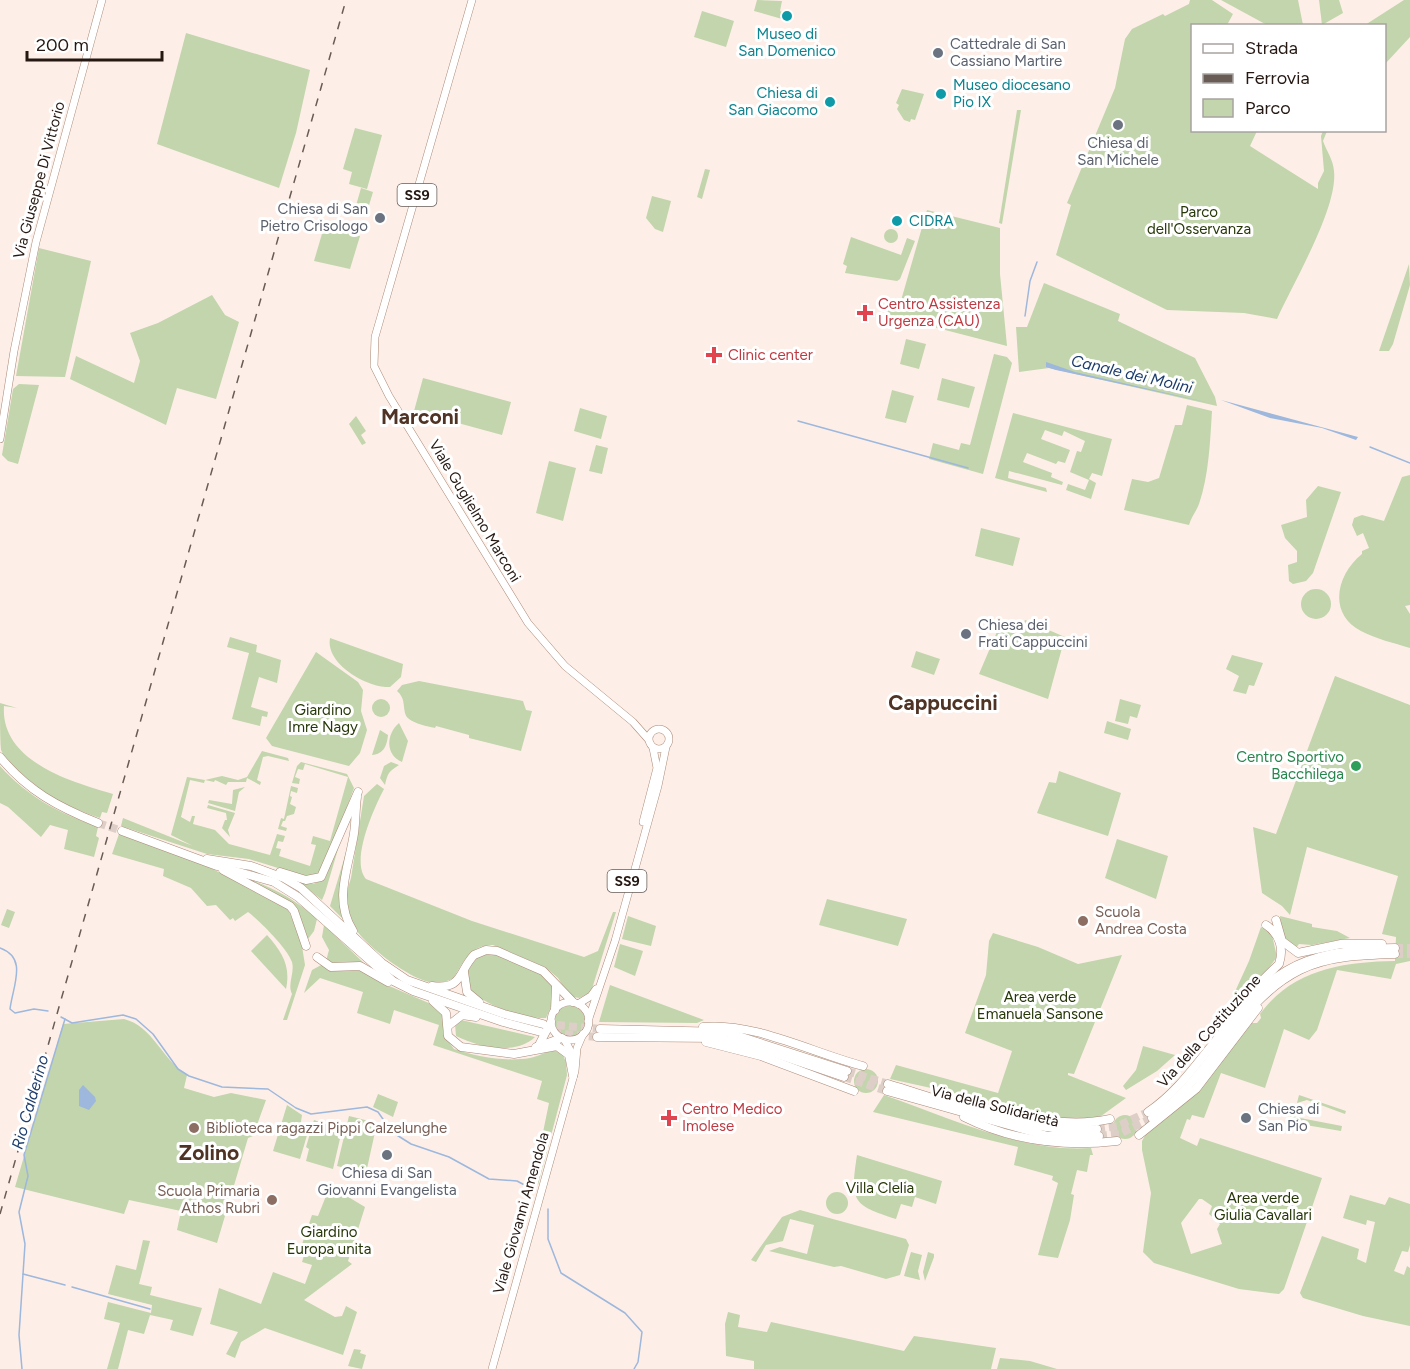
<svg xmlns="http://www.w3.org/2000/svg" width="1410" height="1369" viewBox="0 0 1410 1369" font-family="Figtree,sans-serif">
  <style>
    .green { fill: #c2d5ac; fill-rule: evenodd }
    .water { fill: #9db7dd }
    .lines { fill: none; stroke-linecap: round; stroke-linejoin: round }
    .stream { stroke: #9db7dd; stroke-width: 1.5 }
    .highway-tunnel { stroke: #ddcfc7; stroke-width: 8; stroke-dasharray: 8 4; stroke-linecap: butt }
    .major-casing { stroke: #aa8978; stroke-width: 8 }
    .highway-casing { stroke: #aa8978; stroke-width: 9 }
    .major { stroke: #fff; stroke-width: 7 }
    .highway { stroke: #fff; stroke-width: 8 }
    .rail { stroke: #695b55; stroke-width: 1.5; stroke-dasharray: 8 8; stroke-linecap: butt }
    .culture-dot { fill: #0f9aa8; stroke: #fff; stroke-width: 2 }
    .worship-dot { fill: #6b7280; stroke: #fff; stroke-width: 2 }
    .health-dot { fill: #e0444e; stroke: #fff; stroke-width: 2 }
    .leisure-dot { fill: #2e9e5b; stroke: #fff; stroke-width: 2 }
    .education-dot { fill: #8d6e63; stroke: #fff; stroke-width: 2 }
    .labels { text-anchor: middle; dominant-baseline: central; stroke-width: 6; stroke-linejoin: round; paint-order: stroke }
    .shield { fill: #fff; stroke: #665d59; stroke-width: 1.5 }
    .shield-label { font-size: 14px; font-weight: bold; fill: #251812 }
    .culture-label { font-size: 15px; fill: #0d838f; stroke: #fff; text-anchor: start }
    .worship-label { font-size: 15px; fill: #5b616d; stroke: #fff; text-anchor: start }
    .street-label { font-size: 15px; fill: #251812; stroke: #fff }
    .park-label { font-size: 15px; fill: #273808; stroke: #fff }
    .health-label { font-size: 15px; fill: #be3a42; stroke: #fff; text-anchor: start }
    .leisure-label { font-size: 15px; fill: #27864d; stroke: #fff; text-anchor: end }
    .education-label { font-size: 15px; fill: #785e54; stroke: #fff; text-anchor: start }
    .water-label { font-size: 16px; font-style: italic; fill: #1d3d6d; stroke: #fff }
    .district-label { font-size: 21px; font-weight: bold; fill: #4f3425; stroke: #fff }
  </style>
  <rect width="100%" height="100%" fill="#fdefe7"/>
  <g class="green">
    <path d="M757,0L782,1L780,11L784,13L782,19L754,11Z"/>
    <path d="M1190,0H1212L1233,14L1227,25L1192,26V130L1257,131L1250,146L1318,189V183L1324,171L1321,136L1323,131H1327L1323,141C1327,152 1333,159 1334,171C1338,208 1293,283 1277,319L1244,313L1167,310L1056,255L1071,205L1067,203L1115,88L1125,39L1132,29L1163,14L1165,16L1189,4Z"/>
    <path d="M1221,0H1298L1303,25H1267Z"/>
    <path d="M1319,0H1339L1343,13L1322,25Z"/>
    <path d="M1404,0H1410V37L1385,64L1384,26L1365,25Z"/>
    <path d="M702,11L734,21L726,47L694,37Z"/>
    <path d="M186,33L310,70L296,133L279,188L157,144Z"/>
    <path d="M902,89L924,94L915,120L911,119L910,122L904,120L897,109L899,105L896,103Z"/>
    <path d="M1017,110H1021L1002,224L999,223Z"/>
    <path d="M355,128L382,135L367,189L349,184L352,172L343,169Z"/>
    <path d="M705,169L710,170L702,199L697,197Z"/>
    <path d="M361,188L373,192L367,212L355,209Z"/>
    <path d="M652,196L671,201L663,232L655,229L646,218Z"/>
    <path d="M927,210L1000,228V274L1007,346L887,315L890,301L900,304Z"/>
    <path d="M329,225L360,236L350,269L314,261L324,227Z"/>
    <circle cx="891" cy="236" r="7"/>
    <path d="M851,237L901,255L907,238L915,241L900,279L897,281L845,273L847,266L843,264Z"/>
    <path d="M39,248L91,261L65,377L16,376Z"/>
    <path d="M1409,264L1410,285L1393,344L1389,351H1379Z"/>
    <path d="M1044,283L1120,314L1118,321L1195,358L1215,397L1217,406L1049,368L1019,372L1016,327H1027Z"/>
    <path d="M212,295L225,315L239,322L216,399L177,388L166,425L70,379L76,356L134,383L140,361L130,333L158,323Z"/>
    <path d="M906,339L926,344L919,369L900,364Z"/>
    <path d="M994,354L1007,357L1012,363L983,474L929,459L933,443L959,450L961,443L970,445Z"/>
    <path d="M423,378L511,402L502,435L414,411Z"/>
    <path d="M942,378L975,387L969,408L937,400Z"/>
    <path d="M19,384L39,385L18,464L8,461L2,455L13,389Z"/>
    <path d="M892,390L914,396L906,423L885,418Z"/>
    <path d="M1187,405L1212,411C1210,442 1209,475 1199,504C1196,512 1191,517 1189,525L1124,510L1132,479L1148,482L1159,478L1175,425H1182Z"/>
    <path d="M580,408L607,416L601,439L574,431Z"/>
    <path d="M1013,413L1112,439L1102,476L1092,473L1089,479L1096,483L1091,499L1066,490L1068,484L1085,490L1089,480L1070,472L1077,451L1081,452L1085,441L1064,431L1062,436L1045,430L1041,439L1070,450L1065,463L1058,461L1056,464L1027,453L1023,462L1052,473L1051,477L1063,482L1062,485L1009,471L1008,478L1046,488L1047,492L995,478Z"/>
    <path d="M356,416L366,431L361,435L366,443L362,445L349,424Z"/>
    <path d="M596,445L608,448L602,474L589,471Z"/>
    <path d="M549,461L576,468L563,521L536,513Z"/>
    <path d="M1410,475V605L1405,606L1410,614V648C1394,643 1376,639 1361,631C1327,613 1337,574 1362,554V551L1369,548L1363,533L1357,536L1352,525L1354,518L1362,515L1384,521L1402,477Z"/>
    <path d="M1318,486L1341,492L1313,573L1306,581L1293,584L1289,581L1288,565L1297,562V551L1285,538L1281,525L1307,517L1306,500Z"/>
    <path d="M981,528L1020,538L1013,566L975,556Z"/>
    <circle cx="1316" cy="604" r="15"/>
    <path d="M1025,620L1065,637L1048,699L979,674L999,627L1019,635Z"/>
    <path d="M230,637L257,645L256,652L281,660L277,683L259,677L251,707L268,712L267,717L262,716L260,726L232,719L249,653L227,647Z"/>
    <path d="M330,638L403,664L401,677L390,687C370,689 325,665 330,638Z"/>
    <path d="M916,651L940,659L934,675L911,667Z"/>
    <path d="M316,652L358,682L363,690L361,711L367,730L360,753L349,766L272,746L266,738Z"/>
    <path d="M1232,655L1263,663L1254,686L1249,685L1246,694L1233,691L1239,676L1226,669Z"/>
    <path d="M1335,676L1410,705V961L1396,964L1391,979L1337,970L1317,1030L1309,1040L1284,1029L1265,1088L1221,1073L1204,1118L1192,1115L1190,1120L1187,1119L1180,1138L1197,1146L1200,1138L1322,1178L1284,1289L1279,1294L1239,1289L1154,1263L1143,1252L1151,1193L1142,1150V1141L1147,1132L1196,1094L1252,1023H1257L1261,1018L1260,1014C1293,969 1343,962 1395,961L1396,937L1382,934L1398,876L1307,847L1290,915L1282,906L1262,893L1253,827L1276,834ZM1199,1199H1202L1212,1206L1209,1214L1220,1224L1217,1229L1222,1244L1191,1254L1181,1223Z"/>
    <path d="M419,681L523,701L526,710L532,711L521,751L469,738V735L436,726L435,728C427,726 407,723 405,713C403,704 405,698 397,691L402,685Z"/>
    <circle cx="381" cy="708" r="9"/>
    <path d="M1120,699L1141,705L1137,718L1130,716L1128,724L1115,721Z"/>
    <path d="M0,703L17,708L4,706C0,763 76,783 113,794L107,813L102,812L100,818C65,806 19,786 1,750C0,739 0,716 0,703Z"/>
    <path d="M1107,721L1131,729L1128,740L1104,733Z"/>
    <path d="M399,723L408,741L402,762C385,755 386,734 399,723Z"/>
    <path d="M380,730L388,735C387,745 384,754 372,755Z"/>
    <path d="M262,751L288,758L289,761L268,756L263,757L257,780L261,782L260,785L247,778L246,782H228L226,785L215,780L214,782L205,780L204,783L190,780L181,817L190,822L192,816H195L193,824L215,830L229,844L270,855L277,834L285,836L283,842L278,841L276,848L281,849L279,856L310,866L316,845L311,844L313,836L330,841L348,777L305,764L303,770L298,769L295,777L300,779L299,784L292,783L297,766L301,762L347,774L354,788L323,872L307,877L249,859L207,854L121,826L123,818L193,846L171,835L187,777L205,780L222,776L238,780L247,777Z"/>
    <path d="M391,762L399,765C389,772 388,772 385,785L380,778L384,766Z"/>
    <path d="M0,766C28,797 59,813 98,827L96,836L99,838L94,857L64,849L68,830L50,825L41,837L8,807L0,803Z"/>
    <path d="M1059,771L1121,793L1108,836L1037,813L1049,782L1056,783Z"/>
    <path d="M377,784L384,789C374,808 350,861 366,879L472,921L584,957L598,951L613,912H616L591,992L579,998L569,996L558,978L545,967L493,945C470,945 464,961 453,979C448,980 443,983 439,983C416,986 358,941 350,920C345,910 344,894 346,883L348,888L351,878L364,796Z"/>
    <path d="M291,786L298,788L297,793L291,791L290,796L292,797L290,804L296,807L294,814L287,816L285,821H283L281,826L287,828L286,831L278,829L281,818L284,819Z"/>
    <path d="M245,787L239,792L235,811L208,803L209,800L232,804L233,790Z"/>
    <path d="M208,805L235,813L228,830L230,837L222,828L225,820H227L226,813L207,808Z"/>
    <path d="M344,829L325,893L322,900L296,880L313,884L325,879Z"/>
    <path d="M119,834L209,867L288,909L301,940L305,965L287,1020H283L292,994C287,984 295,973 292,962C288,949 259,920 248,912L235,921L233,918L230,920L216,905L207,906L191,888L163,876L164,869L112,854Z"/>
    <path d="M350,839L339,898L343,919L330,906Z"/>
    <path d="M1117,839L1168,856L1156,899L1105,878Z"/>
    <path d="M235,874C267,885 292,896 317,919L314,931L308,939L299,914Z"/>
    <path d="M827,899L907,919L898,946L819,925Z"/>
    <path d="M7,909L15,912L9,928L1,925Z"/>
    <path d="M628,916L656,926L651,946L622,939Z"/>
    <path d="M1280,916L1312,924V927L1337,931L1350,938L1312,945L1299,944L1296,948L1282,937Z"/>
    <path d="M324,925L367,966C352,958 341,967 326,961L329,950L322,937Z"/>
    <path d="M1261,927L1272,935L1277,957L1268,969L1236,998L1233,996L1249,961Z"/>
    <path d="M993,933L1038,947L1078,964L1122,955L1074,1074L1068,1073V1075L1126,1098L1097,1119L1058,1120L995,1102L890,1079L896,1065L998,1093L1012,1051L965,1033L986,975L989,941Z"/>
    <path d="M267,935C282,952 291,966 286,989L251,951Z"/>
    <path d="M620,944L643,951L635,976L614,967Z"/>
    <path d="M486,953C499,954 534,968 545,976C551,982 554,990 555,998L546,1018C523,1019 488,1006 470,991L467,973L474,958Z"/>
    <path d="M323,964L358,968L380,982L431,1004L443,1013V1034L454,1049C477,1057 506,1062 530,1058C541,1056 551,1047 562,1053L566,1062L567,1075L538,1185L535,1182L540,1147L544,1143L542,1137L549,1103L537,1099L542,1081L433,1045L439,1025L394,1010L390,1024L357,1013L363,992L320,978L304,993L312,970Z"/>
    <path d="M610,985L704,1020L697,1023L599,1022Z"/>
    <circle cx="570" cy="1021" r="15"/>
    <path d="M124,1019C153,1026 163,1061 187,1075L184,1088L214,1097L231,1093L266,1100L253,1136L248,1138L217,1243L177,1230L181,1211L129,1200L124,1214L15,1187L63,1024Z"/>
    <path d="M461,1020L535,1037C515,1056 478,1047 456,1036L455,1024Z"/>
    <path d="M1143,1046L1175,1055L1157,1071L1126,1090L1123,1086L1136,1070Z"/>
    <circle cx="866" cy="1081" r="12"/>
    <path d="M378,1094L398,1102L393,1117L373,1107Z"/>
    <path d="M884,1095C949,1117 1021,1153 1091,1148L1093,1155H1090L1087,1172L1077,1170L1071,1194L1074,1195L1070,1220L1058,1258L1038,1255L1058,1183L1052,1180L1053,1176L1014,1165L1018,1147L873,1112Z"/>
    <path d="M1299,1095L1346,1111L1345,1114L1307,1100L1297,1103Z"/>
    <path d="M287,1105L302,1115L300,1128L308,1132L300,1159L273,1151Z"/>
    <path d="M1293,1108L1298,1109L1295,1117L1342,1126L1341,1131L1288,1122Z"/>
    <circle cx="1125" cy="1127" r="12"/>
    <path d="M349,1116L377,1123L366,1173L337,1166Z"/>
    <path d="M314,1120L342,1130L333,1169L306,1161L309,1149L306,1147Z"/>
    <path d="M857,1155L942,1181L936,1204L915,1197L912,1207L901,1204L896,1219C852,1205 850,1201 857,1155Z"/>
    <path d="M330,1186L365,1207L348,1261L352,1264L304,1300L335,1317L342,1316L346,1306L357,1312L343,1355L265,1328L241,1342L235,1358L226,1354L238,1332L210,1324L219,1288L261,1304L273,1272L305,1284L312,1265L302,1262L305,1252L300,1250L312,1215L318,1216Z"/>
    <circle cx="837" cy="1203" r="11"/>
    <path d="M1350,1195L1385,1205L1389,1197L1410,1204V1245L1408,1252L1402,1251L1394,1271L1404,1275L1407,1266L1410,1268V1326L1363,1316L1303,1298L1300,1293L1322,1236L1359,1249L1357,1259L1366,1263L1375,1222L1367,1220L1366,1225L1343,1218Z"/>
    <path d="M800,1210L906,1239L909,1245L900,1275L886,1279L841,1266L834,1267L769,1251L780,1247L807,1254L814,1225L790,1219L783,1241L766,1245L756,1262L751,1260L782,1217Z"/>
    <path d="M143,1240L150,1241L139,1284L152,1287L150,1295L202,1308L193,1336L170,1330L173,1320L150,1315L144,1334L128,1330L118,1369H107L120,1323L104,1319L108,1302L151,1313L152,1305L108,1294L116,1265L136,1270Z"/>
    <path d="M911,1252L922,1255L918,1271L920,1280L904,1276Z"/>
    <path d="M928,1252L934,1254V1257L925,1281L923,1272Z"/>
    <path d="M728,1312L740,1315L738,1327L767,1332L771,1322L904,1351L914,1336L996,1348L991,1369H754V1361L726,1356L725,1324Z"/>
    <path d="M354,1349L361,1350L360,1353L366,1355L362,1369L348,1366Z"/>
    <path d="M1000,1358L1030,1361L1057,1369H997Z"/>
  </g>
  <g class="water">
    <path d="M1046,362L1075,372L1210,403L1056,370L1046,367Z"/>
    <path d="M1221,400L1358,437L1356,440L1322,428L1270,418Z"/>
    <path d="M83,1085L95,1097L96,1101L89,1110L79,1106V1090Z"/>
  </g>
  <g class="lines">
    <g class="stream">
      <path d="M1025,316L1030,281L1037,262"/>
      <path d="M798,421L968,468"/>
      <path d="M1370,447L1410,463"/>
      <path d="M0,948C28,958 13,985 10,1009L15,1013L34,1009L48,1011"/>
      <path d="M61,1017L72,1023L123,1015L136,1019L153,1034L178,1069L189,1076L222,1087L268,1089L296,1108L311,1114L367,1107L378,1112L392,1132L411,1144L449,1157L489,1179L517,1181L532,1189"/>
      <path d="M548,1209V1239L561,1273L625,1313L642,1332L638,1362L634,1369"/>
      <path d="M23,1274L65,1285"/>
      <path d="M72,1287L150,1309"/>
      <path d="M22,1369L19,1335L25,1244L19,1212L28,1176L24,1155L65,1019"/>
    </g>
    <g class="highway-tunnel">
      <path d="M98,823L122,831"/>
      <path d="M1395,948H1410"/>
      <path d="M1395,954H1410"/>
      <path d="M545,1024L600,1029"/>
      <path d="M541,1032L597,1037"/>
      <path d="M847,1071L888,1084"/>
      <path d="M844,1077L887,1091"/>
      <path d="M1097,1129L1118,1126L1148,1112"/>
      <path d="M1099,1136L1119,1134L1152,1118"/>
    </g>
    <defs>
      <g id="major">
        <path d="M472,0L375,337L374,366L389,396L528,623L565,666L633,722L648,739"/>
        <path d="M0,439L14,351L36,242L102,0"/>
        <circle cx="659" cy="739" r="10"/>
        <path d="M643,822L657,768L653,748"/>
        <circle cx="570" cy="1021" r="19"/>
        <path d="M578,1004L591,996L596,989"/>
        <path d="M588,1021L615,941L658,786L666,747"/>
        <path d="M564,1039L575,1059"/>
        <path d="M492,1369L575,1071L577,1048L583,1034"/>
      </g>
      <g id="highway">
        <path d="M0,757C28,791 58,807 98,823"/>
        <path d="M122,831L217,866L274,882L298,897L393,981L413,991L503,1022L541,1032"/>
        <path d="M207,859L251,866L284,878L301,888L382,963L407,980L504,1014L543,1024"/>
        <path d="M223,870L290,906L294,911L306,946"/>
        <path d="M280,872L306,880L321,877L358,792"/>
        <path d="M1276,920L1282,941L1298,953L1341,944H1382"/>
        <path d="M353,931C334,901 347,872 353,839C356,826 355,811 357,797"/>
        <path d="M317,957L331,967L360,966L388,982"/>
        <path d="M464,972L467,992L479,1002"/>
        <path d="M432,986C463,990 458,972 474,955L486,950L497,951L543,971L573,1002"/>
        <path d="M433,1001L446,1013L448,1036L461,1047L514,1054L557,1046L569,1055L573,1076"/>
        <path d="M555,1010L556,987"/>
        <path d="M448,1026L462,1015L476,1017"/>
        <path d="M703,1027C754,1022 813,1053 863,1066"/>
        <path d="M1222,1028L1236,1006L1279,964C1284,949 1280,934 1266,925"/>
        <path d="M600,1029L726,1032L847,1071"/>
        <path d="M597,1037L718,1038L759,1048L844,1077"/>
        <path d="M706,1042L761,1056L854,1091"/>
        <path d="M540,1043L551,1022"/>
        <path d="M536,1047L562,1038"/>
        <path d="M888,1084C956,1104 1026,1134 1097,1129"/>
        <path d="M887,1091L1048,1136H1099"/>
        <path d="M964,1103C1013,1113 1060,1130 1110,1119"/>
        <path d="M1148,1112C1173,1095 1189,1074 1208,1050C1271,972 1291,951 1395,948"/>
        <path d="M964,1117C1012,1141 1065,1147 1117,1141"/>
        <path d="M1152,1118C1211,1079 1236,1002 1300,970C1329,956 1363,955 1395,954"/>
        <path d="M1139,1135L1196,1089L1258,1008"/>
      </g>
    </defs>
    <use href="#major" class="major-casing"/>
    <use href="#highway" class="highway-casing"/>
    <use href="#major" class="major"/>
    <use href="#highway" class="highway"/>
    <path class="rail" d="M0,1214L346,0"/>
  </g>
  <g class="culture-dot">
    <circle cx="787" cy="16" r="6"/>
    <circle cx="941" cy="94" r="6"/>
    <circle cx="830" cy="102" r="6"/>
    <circle cx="897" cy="221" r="6"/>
  </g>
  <g class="worship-dot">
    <circle cx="938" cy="53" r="6"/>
    <circle cx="1118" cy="125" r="6"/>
    <circle cx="380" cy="218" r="6"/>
    <circle cx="966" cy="634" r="6"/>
    <circle cx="1246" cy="1118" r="6"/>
    <circle cx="387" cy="1155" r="6"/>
  </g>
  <g class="health-dot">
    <path d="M862 304h6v6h6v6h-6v6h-6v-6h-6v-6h6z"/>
    <path d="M711 346h6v6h6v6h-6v6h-6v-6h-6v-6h6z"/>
    <path d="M666 1109h6v6h6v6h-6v6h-6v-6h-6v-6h6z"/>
  </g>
  <circle class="leisure-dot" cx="1356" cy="766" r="6"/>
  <g class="education-dot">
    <circle cx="1083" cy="921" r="6"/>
    <circle cx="194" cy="1128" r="6"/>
    <circle cx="272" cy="1200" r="6"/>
  </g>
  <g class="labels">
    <g class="shield">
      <rect x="397.5" y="184" width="39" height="22" rx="4.5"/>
      <rect x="607.5" y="870" width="39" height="22" rx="4.5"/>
    </g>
    <g class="shield-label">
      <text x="417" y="195">SS9</text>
      <text x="627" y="881">SS9</text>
    </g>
    <g class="culture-label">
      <text x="787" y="34" text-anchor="middle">Museo di<tspan x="787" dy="17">San Domenico</tspan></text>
      <text x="953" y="85">Museo diocesano<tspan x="953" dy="17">Pio IX</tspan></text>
      <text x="818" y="93" text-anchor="end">Chiesa di<tspan x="818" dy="17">San Giacomo</tspan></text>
      <text x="909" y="221">CIDRA</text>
    </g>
    <g class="worship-label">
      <text x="950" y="44">Cattedrale di San<tspan x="950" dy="17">Cassiano Martire</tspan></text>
      <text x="1118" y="143" text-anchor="middle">Chiesa di<tspan x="1118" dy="17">San Michele</tspan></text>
      <text x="368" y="209" text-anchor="end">Chiesa di San<tspan x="368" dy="17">Pietro Crisologo</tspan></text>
      <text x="978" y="625">Chiesa dei<tspan x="978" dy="17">Frati Cappuccini</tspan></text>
      <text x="1258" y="1109">Chiesa di<tspan x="1258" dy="17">San Pio</tspan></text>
      <text x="387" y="1173" text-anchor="middle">Chiesa di San<tspan x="387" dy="17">Giovanni Evangelista</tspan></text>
    </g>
    <g class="street-label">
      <text transform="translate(39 180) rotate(-75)">Via Giuseppe Di Vittorio</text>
      <text transform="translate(475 511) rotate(59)">Viale Guglielmo Marconi</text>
      <text transform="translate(1209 1031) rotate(-48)">Via della Costituzione</text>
      <text transform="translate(995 1106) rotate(14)">Via della Solidarietà</text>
      <text transform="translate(521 1213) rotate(-74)">Viale Giovanni Amendola</text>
    </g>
    <g class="park-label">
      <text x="1199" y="212">Parco<tspan x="1199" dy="17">dell'Osservanza</tspan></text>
      <text x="323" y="710">Giardino<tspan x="323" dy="17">Imre Nagy</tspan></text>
      <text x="1040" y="997">Area verde<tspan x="1040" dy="17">Emanuela Sansone</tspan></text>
      <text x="880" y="1188">Villa Clelia</text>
      <text x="1263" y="1198">Area verde<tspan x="1263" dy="17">Giulia Cavallari</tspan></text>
      <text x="329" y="1232">Giardino<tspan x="329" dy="17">Europa unita</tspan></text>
    </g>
    <g class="health-label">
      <text x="878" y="304">Centro Assistenza<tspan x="878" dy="17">Urgenza (CAU)</tspan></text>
      <text x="728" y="355">Clinic center</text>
      <text x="682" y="1109">Centro Medico<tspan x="682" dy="17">Imolese</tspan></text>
    </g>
    <g class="leisure-label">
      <text x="1344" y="757">Centro Sportivo<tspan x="1344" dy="17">Bacchilega</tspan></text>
    </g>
    <g class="education-label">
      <text x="1095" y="912">Scuola<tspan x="1095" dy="17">Andrea Costa</tspan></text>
      <text x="206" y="1128">Biblioteca ragazzi Pippi Calzelunghe</text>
      <text x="260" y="1191" text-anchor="end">Scuola Primaria<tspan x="260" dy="17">Athos Rubri</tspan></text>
    </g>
    <g class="water-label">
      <text transform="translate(1132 374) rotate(13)">Canale dei Molini</text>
      <text transform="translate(30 1102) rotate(-74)">Rio Calderino</text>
    </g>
    <g class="district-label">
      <text x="420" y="416">Marconi</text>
      <text x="943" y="702">Cappuccini</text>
      <text x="209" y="1152">Zolino</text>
    </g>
  </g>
  <rect x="1191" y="24" width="195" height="108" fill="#ffffff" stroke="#a8a3a0" stroke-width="1.5"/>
  <rect x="1203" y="44" width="30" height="9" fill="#ffffff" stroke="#a8a3a0" stroke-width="1.5"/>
  <text x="1245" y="54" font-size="18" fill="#251812">Strada</text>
  <rect x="1203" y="74" width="30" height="9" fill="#695b55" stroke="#a8a3a0" stroke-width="1.5"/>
  <text x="1245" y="84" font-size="18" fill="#251812">Ferrovia</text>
  <rect x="1203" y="99" width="30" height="18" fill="#c2d5ac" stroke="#a8a3a0" stroke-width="1.5"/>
  <text x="1245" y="114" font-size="18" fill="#251812">Parco</text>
  <path d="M27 51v9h135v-9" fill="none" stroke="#251812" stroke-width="3"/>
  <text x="36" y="51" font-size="18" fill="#251812" stroke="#ffffff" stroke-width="4.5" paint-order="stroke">200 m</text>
</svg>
